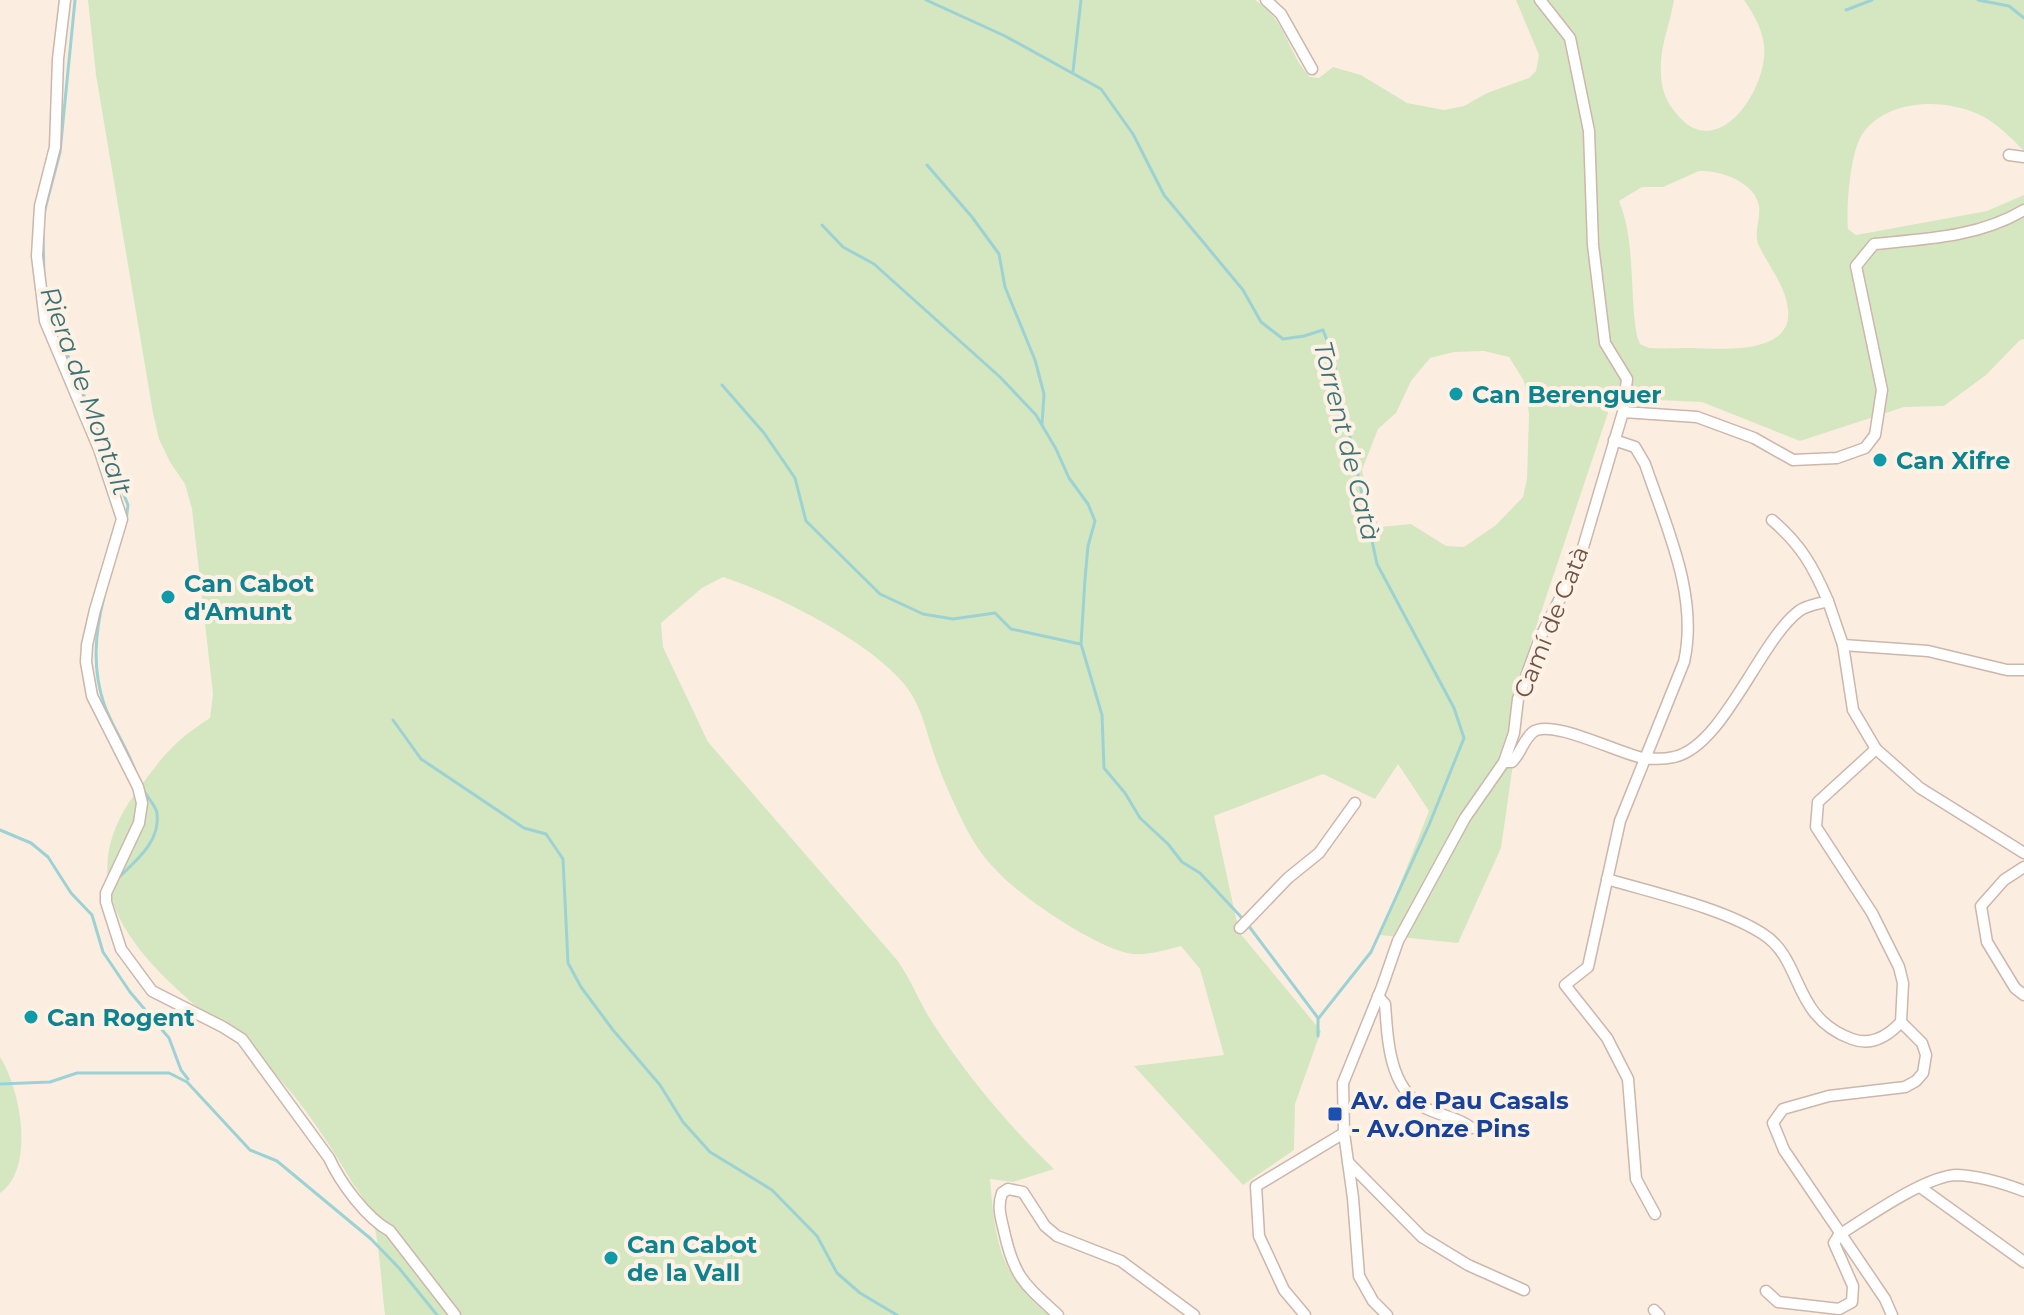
<svg xmlns="http://www.w3.org/2000/svg" width="2024" height="1315" viewBox="0 0 2024 1315" font-family="Montserrat,sans-serif">
  <style>
    .green { fill: #d5e7c0; fill-rule: evenodd }
    .lines { fill: none; stroke-linecap: round; stroke-linejoin: round }
    .stream { stroke: #9dd2d4; stroke-width: 3 }
    .street-casing { stroke: #cdb6ab; stroke-width: 13 }
    .street { stroke: #fff; stroke-width: 10 }
    .culture-dot { fill: #0f9aa8; stroke: #fef2e6; stroke-width: 3 }
    .transit-dot { fill: #1a4fb4; stroke: #fef2e6; stroke-width: 3 }
    .labels { text-anchor: middle; dominant-baseline: central; stroke-width: 8; stroke-linejoin: round; paint-order: stroke }
    .culture-label { font-size: 24px; font-weight: bold; fill: #0d838f; stroke: #fef2e6; text-anchor: start }
    .street-label { font-size: 24px; fill: #715249; stroke: #fef2e6 }
    .transit-label { font-size: 24px; font-weight: bold; fill: #164399; stroke: #fef2e6; text-anchor: start }
    .water-label { font-size: 26px; font-style: italic; fill: #3e7376; stroke: #fef2e6 }
  </style>
  <rect width="100%" height="100%" fill="#fbeee1"/>
  <g class="green">
    <path d="M88,0H1255C1287,20 1288,55 1310,77L1319,78L1333,67L1361,75L1407,103L1444,110L1464,106L1487,93L1529,78L1536,71L1539,55L1516,0H1674C1670,24 1659,49 1661,73C1661,88 1666,102 1676,113C1717,166 1769,88 1764,45C1762,28 1753,13 1744,0H2024V151C2012,139 1998,124 1982,116C1946,98 1889,98 1863,133C1850,151 1846,208 1848,229L1856,235L1987,211L2024,195V339L2020,340L1986,375L1944,406L1904,407L1800,441L1702,402L1613,398L1530,645L1501,848L1458,943L1380,935L1429,811L1398,764L1375,799L1323,774L1214,816L1239,932L1321,1031L1295,1104L1294,1150L1243,1185L1134,1066L1224,1055L1200,969L1181,946C1165,950 1144,957 1127,953C1092,945 1019,896 995,869C982,856 972,840 964,824C953,802 943,780 935,757C926,731 922,707 905,685C869,641 777,595 723,577L702,588L661,623L663,647L708,742L897,960C912,981 920,1004 934,1025C968,1077 1009,1126 1054,1169L1013,1182L990,1179C995,1240 999,1275 1049,1315H385C381,1285 380,1240 371,1213C367,1202 358,1191 352,1182C329,1143 295,1090 261,1061C184,992 50,912 134,795C161,759 171,743 210,718L213,694L192,509L185,484L170,462L159,439L153,413L96,75ZM1699,171C1720,170 1755,182 1759,206C1761,222 1752,233 1760,248C1770,268 1786,287 1788,310C1793,355 1720,349 1692,348C1678,348 1663,349 1649,348L1640,344L1637,336C1629,292 1636,242 1619,201L1642,187H1663ZM1484,351L1509,357L1524,381L1529,414L1527,479L1523,497L1496,525L1464,547L1446,546L1411,524L1380,527L1371,510L1362,470L1378,429L1396,413L1411,381L1430,358L1454,352Z"/>
    <path d="M0,1057C20,1088 36,1168 0,1193Z"/>
  </g>
  <g class="lines">
    <g class="stream">
      <path d="M926,0L1005,36L1101,89L1133,134L1164,195L1243,290L1261,322L1283,339L1304,336L1323,330L1332,353L1377,564L1454,708L1464,738L1429,825L1371,952L1318,1019V1036"/>
      <path d="M1978,0L2009,6L2024,18"/>
      <path d="M1846,10L1872,0"/>
      <path d="M1073,71L1081,0"/>
      <path d="M927,165L972,217L999,254L1005,287L1035,360L1044,394L1042,424"/>
      <path d="M44,213L60,152L75,0"/>
      <path d="M822,225L843,247L874,264L1000,377L1036,415L1056,449L1069,478L1088,504L1095,521L1088,546L1085,579L1081,644L1102,715L1104,768L1125,793L1140,818L1168,844L1182,862L1200,873L1243,919"/>
      <path d="M43,233L44,277"/>
      <path d="M46,292L56,326L128,505L126,521"/>
      <path d="M722,385L764,433L795,478L806,521L880,594L923,614L953,619L995,613L1011,629L1080,644"/>
      <path d="M104,597C95,633 92,668 104,704C112,727 127,747 136,773"/>
      <path d="M393,720L421,759L524,828L546,834L563,859L568,963L581,987L613,1030L660,1085L683,1122L710,1152L772,1190L817,1236L837,1273L860,1293L897,1315"/>
      <path d="M0,830L31,843L48,857L71,893L92,915L103,952L130,992L169,1038L181,1070L188,1079"/>
      <path d="M118,878C136,861 161,841 157,813C156,806 147,797 144,791"/>
      <path d="M1248,925L1318,1018"/>
      <path d="M0,1084L50,1082L77,1073H169L187,1082L250,1150L277,1161L371,1239L399,1268L437,1315"/>
    </g>
    <defs>
      <g id="street">
        <path d="M65,0L58,59L55,147L40,206L37,256L45,321L99,449L122,519L95,610L87,645L86,662L92,696L138,787L142,803L139,823L106,893V902L121,949L152,991L223,1027L242,1039L329,1158C340,1182 366,1218 390,1231L455,1315"/>
        <path d="M1266,0L1281,14L1312,69"/>
        <path d="M2009,155L2024,157"/>
        <path d="M1623,412L1697,417L1754,438L1793,460L1837,458L1865,448L1875,435L1882,390L1856,266L1874,244C1926,239 1979,237 2024,210"/>
        <path d="M1614,440L1635,447L1645,464C1666,526 1699,596 1684,662L1620,821L1588,967L1565,985L1607,1038L1628,1079L1636,1179L1655,1214"/>
        <path d="M1772,520C1801,545 1813,566 1828,601"/>
        <path d="M1843,645L1928,651L2007,670H2024"/>
        <path d="M1504,762H1512C1521,753 1523,740 1533,732C1551,718 1620,754 1643,758C1652,759 1666,759 1674,757C1723,747 1760,640 1799,611C1807,605 1819,604 1828,601L1843,645L1853,710L1876,749L1920,788L2024,853"/>
        <path d="M2024,867L2004,880L1981,906L1987,942L2015,988L2024,995"/>
        <path d="M1607,879C1654,893 1723,908 1763,934C1804,960 1791,1017 1852,1039C1871,1046 1888,1036 1901,1022L1903,983L1899,967L1872,913L1816,827L1818,802L1876,749"/>
        <path d="M1240,928L1288,878L1319,853L1355,803"/>
        <path d="M1378,996L1385,1004C1388,1043 1389,1094 1432,1111C1447,1117 1458,1118 1472,1128"/>
        <path d="M1348,1162L1422,1237L1468,1265L1524,1290"/>
        <path d="M1920,1187L2024,1262"/>
        <path d="M1766,1291L1778,1302L1839,1309L1852,1302L1853,1286L1834,1243L1839,1235C1866,1218 1927,1175 1957,1175C1980,1176 2003,1183 2024,1191"/>
        <path d="M1654,1310L1659,1315"/>
        <path d="M1058,1315C1024,1284 1014,1277 1004,1231C1001,1218 997,1207 1002,1193L1008,1189L1023,1192L1045,1226L1057,1236L1121,1261L1194,1315"/>
        <path d="M1305,1315L1284,1290L1259,1236L1256,1186L1344,1133"/>
        <path d="M1387,1315L1373,1301L1359,1276L1353,1198L1344,1133L1343,1083L1382,987L1398,941L1465,818L1504,762L1514,733L1518,699L1540,638L1579,561L1623,412L1627,379L1605,343L1593,245L1589,131L1570,38L1540,0"/>
        <path d="M1892,1315L1885,1299L1784,1150L1773,1123L1783,1109L1829,1096L1905,1087L1916,1081L1923,1073L1926,1055L1922,1043L1901,1022"/>
      </g>
    </defs>
    <use href="#street" class="street-casing"/>
    <use href="#street" class="street"/>
  </g>
  <g class="culture-dot">
    <circle cx="1456" cy="394" r="8"/>
    <circle cx="1880" cy="460" r="8"/>
    <circle cx="168" cy="597" r="8"/>
    <circle cx="31" cy="1017" r="8"/>
    <circle cx="611" cy="1258" r="8"/>
  </g>
  <rect class="transit-dot" x="1327" y="1106" width="16" height="16" rx="4"/>
  <g class="labels">
    <g class="culture-label">
      <text x="1472" y="394">Can Berenguer</text>
      <text x="1896" y="460">Can Xifre</text>
      <text x="184" y="583">Can Cabot<tspan x="184" dy="28">d'Amunt</tspan></text>
      <text x="47" y="1017">Can Rogent</text>
      <text x="627" y="1244">Can Cabot<tspan x="627" dy="28">de la Vall</tspan></text>
    </g>
    <g class="street-label">
      <text transform="translate(1551 622) rotate(-68)">Camí de Catà</text>
    </g>
    <g class="transit-label">
      <text x="1351" y="1100">Av. de Pau Casals<tspan x="1351" dy="28">- Av.Onze Pins</tspan></text>
    </g>
    <g class="water-label">
      <text transform="translate(86 391) rotate(70)">Riera de Montalt</text>
      <text transform="translate(1347 441) rotate(76)">Torrent de Catà</text>
    </g>
  </g>
</svg>
